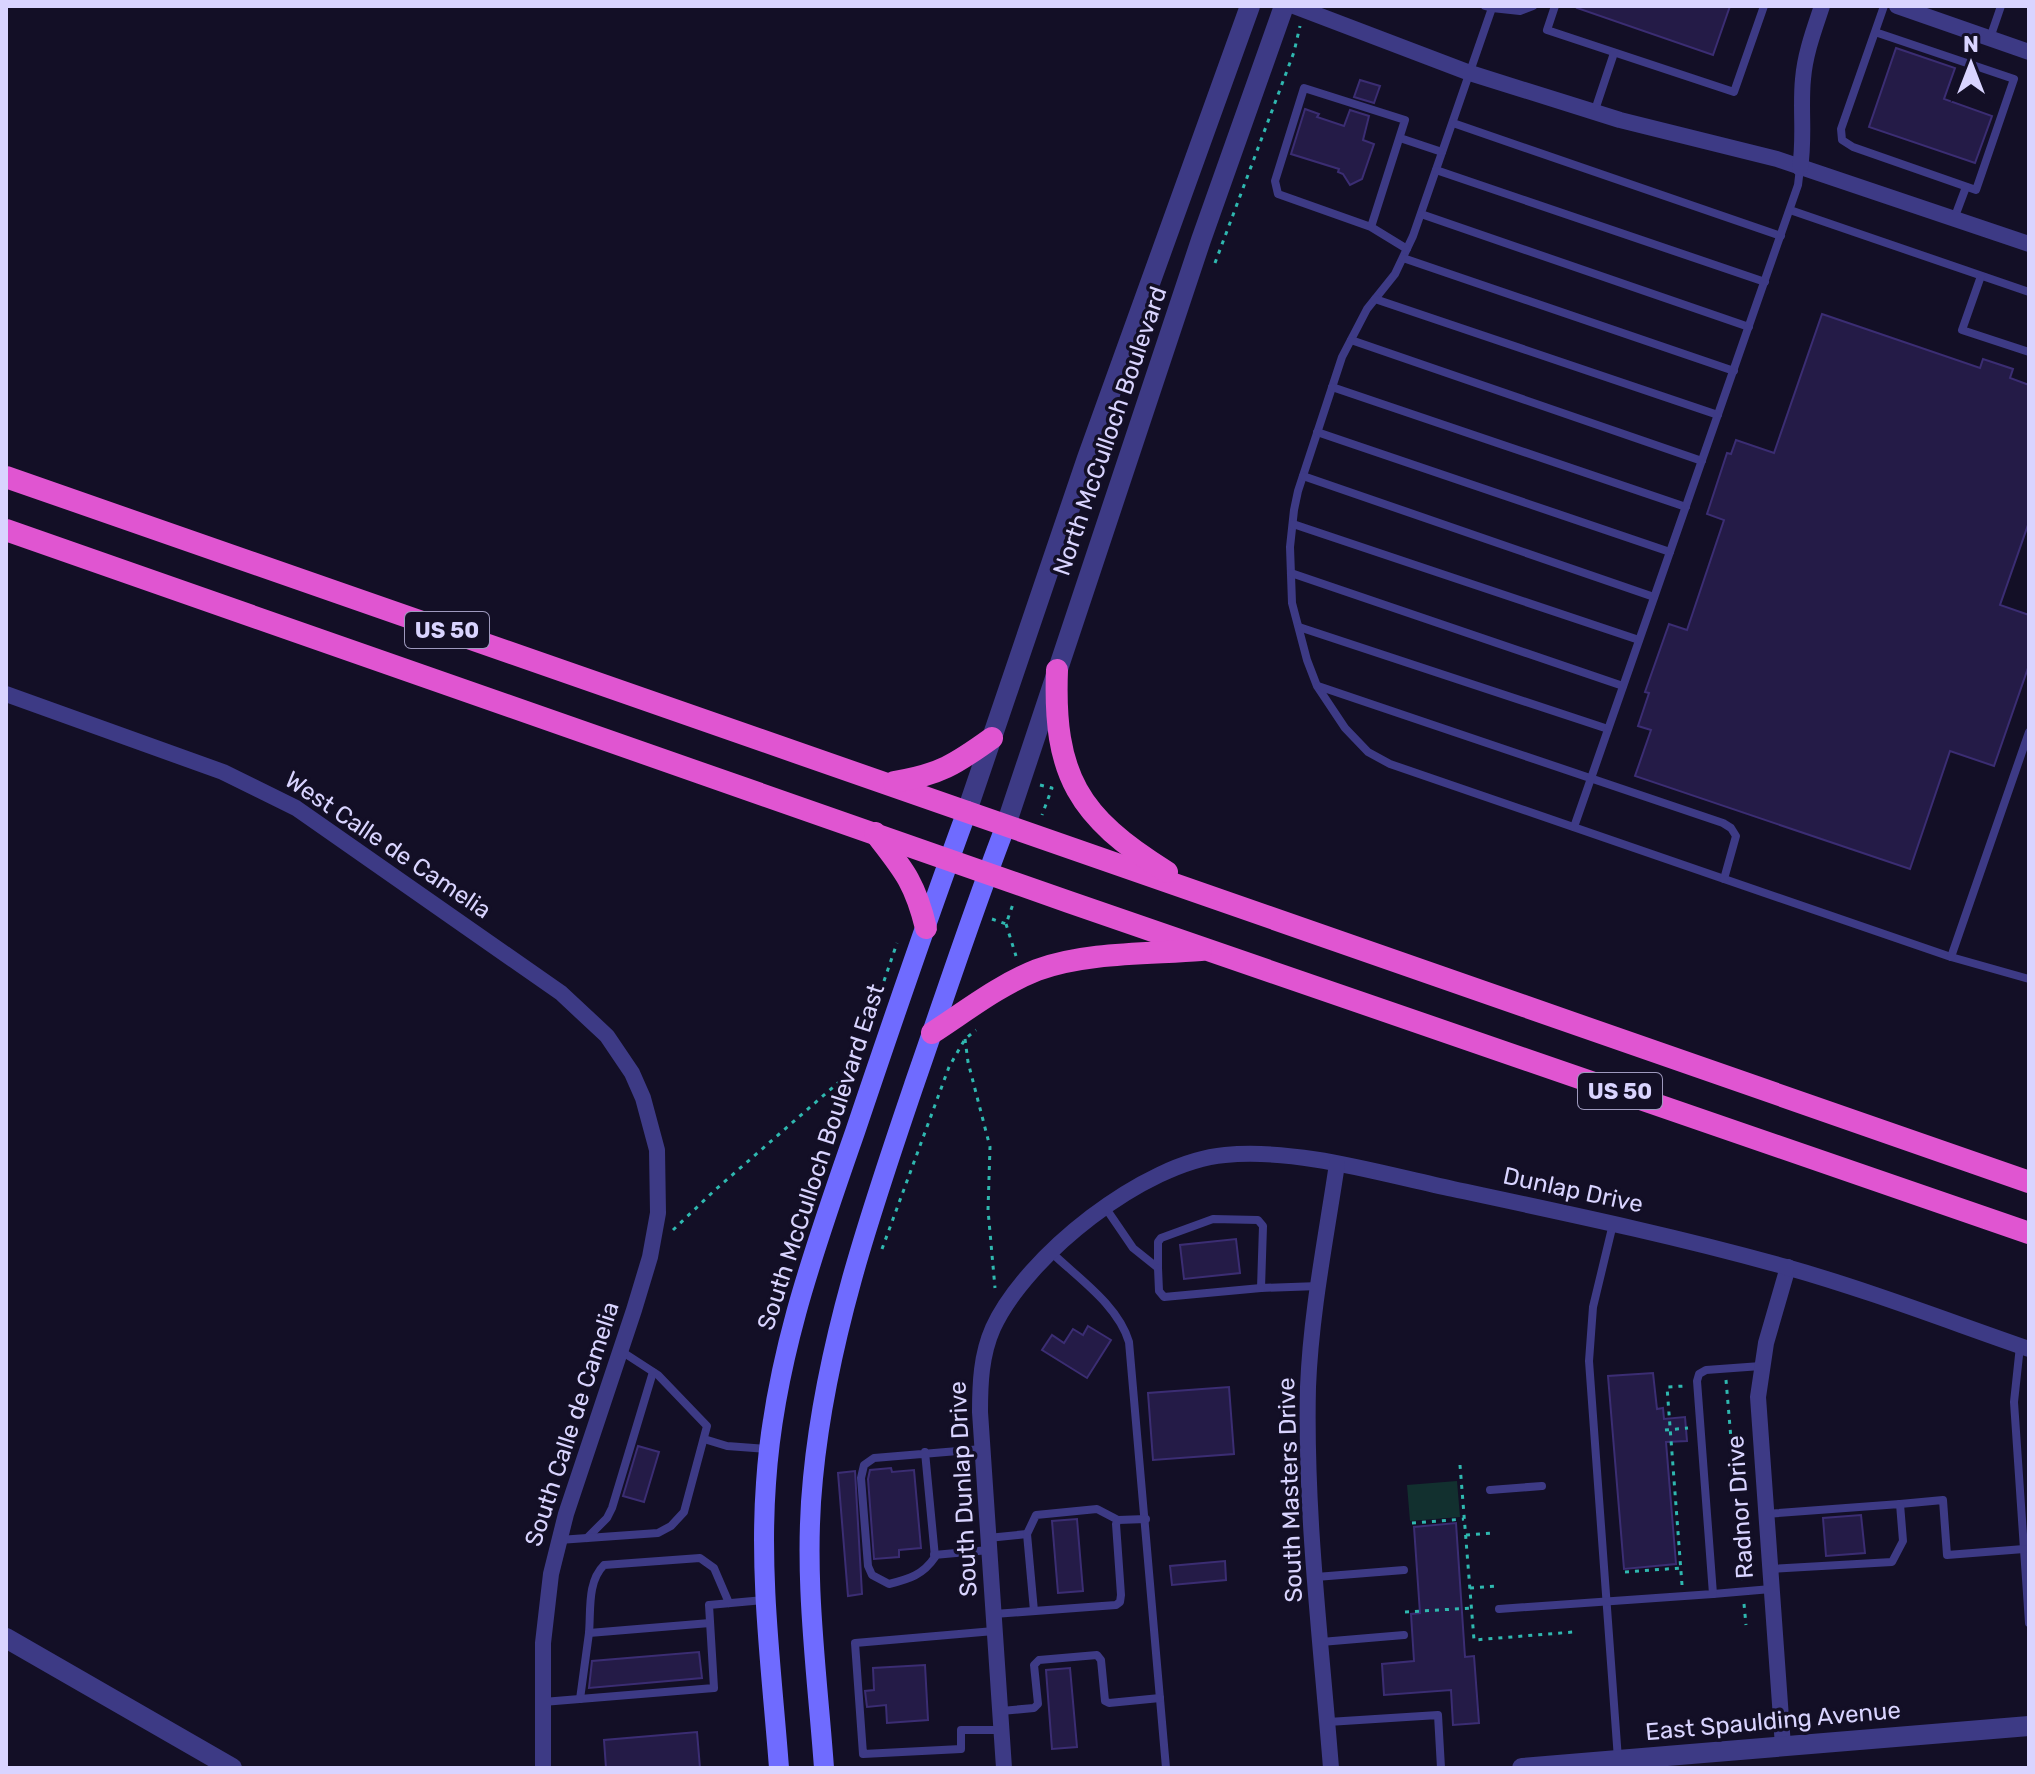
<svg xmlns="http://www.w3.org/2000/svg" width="2035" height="1774" viewBox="0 0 2035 1774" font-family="Rubik,sans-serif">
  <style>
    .green { fill: #12302f }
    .building { fill: #241b47; stroke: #3b2d73; stroke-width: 2 }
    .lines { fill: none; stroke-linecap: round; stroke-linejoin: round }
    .path { stroke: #2fb8b0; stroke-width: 3; stroke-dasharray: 4 6; stroke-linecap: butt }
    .service { stroke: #3d3a85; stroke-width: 8 }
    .minor { stroke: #3d3a85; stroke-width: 16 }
    .tertiary { stroke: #3d3a85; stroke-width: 20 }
    .secondary { stroke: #6f6bff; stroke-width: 20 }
    .trunk { stroke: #e055d1; stroke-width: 22 }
    .labels { text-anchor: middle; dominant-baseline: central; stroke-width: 7; stroke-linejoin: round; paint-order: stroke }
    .shield { fill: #130f26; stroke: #9e99be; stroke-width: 2 }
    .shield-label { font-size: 22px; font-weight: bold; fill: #d9d4ff }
    .street-label { font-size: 24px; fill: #d9d4ff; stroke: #130f26 }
  </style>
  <rect width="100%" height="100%" fill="#130f26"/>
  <path class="green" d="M1457,1481L1460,1517L1410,1521L1407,1485Z"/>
  <g class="building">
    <path d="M1578,6H1730L1713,55L1577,8Z"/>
    <path d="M1896,48L1955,68L1944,99L1992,116L1975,163L1869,127Z"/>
    <path d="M1360,80L1380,86L1374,103L1354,97Z"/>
    <path d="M1305,109L1319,114L1317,117L1344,126L1350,110L1369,116L1363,140L1374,144L1362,179L1350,185L1343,174L1338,172L1339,169L1291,154Z"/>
    <path d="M1822,314L1980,368L1983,359L2013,369L2010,378L2029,385V522L2000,605L2029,615V665L1994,766L1950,751L1910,869L1635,776L1651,730L1638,726L1649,693L1645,692L1669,624L1687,630L1724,520L1707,514L1727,453L1731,454L1736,440L1774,453Z"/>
    <path d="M1236,1239L1240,1273L1184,1279L1180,1245Z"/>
    <path d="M1088,1326L1111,1340L1087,1378L1042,1350L1052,1335L1064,1343L1073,1329L1083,1335Z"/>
    <path d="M1653,1373L1657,1409L1663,1408L1664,1419L1685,1417L1687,1441L1666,1442L1676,1564L1624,1569L1608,1376Z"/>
    <path d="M1229,1387L1234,1454L1153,1460L1148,1393Z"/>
    <path d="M638,1446L659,1452L644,1502L623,1496Z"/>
    <path d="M891,1468L892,1472L914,1470L921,1548L899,1550V1557L874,1559L868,1479L870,1470Z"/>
    <path d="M855,1471L862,1594L848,1596L838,1473Z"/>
    <path d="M1861,1515L1865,1553L1826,1556L1823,1518Z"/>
    <path d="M1077,1519L1083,1591L1058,1593L1052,1521Z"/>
    <path d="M1456,1523L1465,1657L1474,1656L1479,1723L1453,1725L1451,1690L1384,1695L1382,1664L1414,1661L1411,1614L1420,1613L1414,1527Z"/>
    <path d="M1225,1561L1226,1580L1172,1585L1170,1566Z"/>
    <path d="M699,1652L702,1678L589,1688L592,1661Z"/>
    <path d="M925,1665L928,1720L887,1723L886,1705L867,1707L865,1691L874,1690L873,1668Z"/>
    <path d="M1070,1668L1077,1747L1052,1749L1046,1670Z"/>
    <path d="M697,1732L700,1768H606L604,1740Z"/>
  </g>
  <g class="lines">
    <g class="path">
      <path d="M1215,263L1294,52L1300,26"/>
      <path d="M1040,785L1052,788L1042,815"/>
      <path d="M992,919L1006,924L1013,904"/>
      <path d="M1006,924L1016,956"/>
      <path d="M884,981L897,943"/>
      <path d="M965,1039L968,1062L990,1147L988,1210L995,1288"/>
      <path d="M673,1230L715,1190L855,1068"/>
      <path d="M882,1249L949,1067L965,1039L976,1030"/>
      <path d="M1726,1380L1743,1580"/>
      <path d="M1665,1430L1688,1428"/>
      <path d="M1460,1465L1474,1640L1573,1632"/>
      <path d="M1412,1523L1464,1519"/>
      <path d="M1466,1535L1493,1533"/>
      <path d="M1625,1572L1681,1568"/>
      <path d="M1682,1585L1667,1387L1685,1386"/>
      <path d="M1470,1588L1497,1586"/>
      <path d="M1744,1604L1746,1625"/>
      <path d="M1405,1612L1472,1608"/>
    </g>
    <g class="service">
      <path d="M1485,6L1492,8L1413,236L1395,274L1367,309L1342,357L1298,491L1294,510L1290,547L1292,603L1307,660L1317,686L1345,728L1368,752L1390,764L1951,957L2029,979"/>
      <path d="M1555,6L1547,30L1734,92L1764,6"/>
      <path d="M1492,8L1520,11L1533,6"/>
      <path d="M1875,32L2014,79L1976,190L1853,147L1842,140L1841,129L1884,6"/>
      <path d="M1990,38L2001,6"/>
      <path d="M1594,113L1614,53"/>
      <path d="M1453,123L1781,236"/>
      <path d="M1400,138L1442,152"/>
      <path d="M1436,170L1765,282"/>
      <path d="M1790,210L2029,292"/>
      <path d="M1421,214L1749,327"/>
      <path d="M1954,219L1966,187"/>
      <path d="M1371,227L1405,120L1304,88L1275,181L1278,194L1371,227L1407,249"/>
      <path d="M1403,258L1734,371"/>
      <path d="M1981,276L1962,330L2029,352"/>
      <path d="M1375,299L1718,415"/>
      <path d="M1351,340L1702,461"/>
      <path d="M1332,387L1686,507"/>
      <path d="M1317,432L1670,552"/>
      <path d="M1303,476L1654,597"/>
      <path d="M1293,524L1639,640"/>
      <path d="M1291,573L1623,686"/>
      <path d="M1299,627L1608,729"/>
      <path d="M1318,686L1723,823L1731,828L1736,836L1724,879"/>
      <path d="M1574,827L1798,185L1800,168"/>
      <path d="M1951,957L2029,732"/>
      <path d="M1105,1207L1133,1248L1158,1268V1242L1161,1238L1213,1219L1258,1220L1263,1226L1261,1288L1319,1286"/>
      <path d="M1613,1224L1593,1307L1589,1361L1618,1759"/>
      <path d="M1052,1253C1078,1278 1118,1305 1129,1342L1166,1768"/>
      <path d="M1158,1268L1159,1291L1164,1297L1261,1288"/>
      <path d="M2020,1346L2014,1402L2029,1623"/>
      <path d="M704,1439L727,1446L768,1449"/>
      <path d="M925,1452L935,1557C923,1575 909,1579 889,1584L872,1575L868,1566L861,1478L864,1465L874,1458L982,1449"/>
      <path d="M1490,1490L1542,1486"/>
      <path d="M1900,1504L1943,1500L1947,1555L2024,1549"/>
      <path d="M1765,1514L1900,1504L1903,1541L1892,1562L1770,1569"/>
      <path d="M587,1538L607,1518L612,1508L653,1372"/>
      <path d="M988,1538L1027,1534"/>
      <path d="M559,1540L658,1533L671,1526L684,1512L707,1426L658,1375L621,1351"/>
      <path d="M934,1555L989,1550"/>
      <path d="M1316,1577L1404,1570"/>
      <path d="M1713,1594L1771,1589"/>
      <path d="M1499,1609L1713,1594L1697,1381L1699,1374L1706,1370L1761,1366"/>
      <path d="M1034,1611L1027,1534L1036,1515L1097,1509L1118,1520"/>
      <path d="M994,1614L1116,1605L1120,1602L1121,1595L1116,1524L1118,1520L1146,1519"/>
      <path d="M994,1631L855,1643L863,1754L961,1749V1730H1001"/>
      <path d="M589,1633C591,1610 587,1582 604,1565L700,1558L714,1568L729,1603"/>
      <path d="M1321,1642L1404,1635"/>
      <path d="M580,1699L589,1633L710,1623"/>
      <path d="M543,1702L714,1688L709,1605L764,1600"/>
      <path d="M1001,1711L1034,1708L1038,1704L1034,1665L1039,1660L1097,1655L1101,1660L1105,1701L1109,1703L1160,1698"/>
      <path d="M1328,1722L1438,1715L1441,1768"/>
    </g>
    <g class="minor">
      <path d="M1294,6L1470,73L1620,120L1777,159L2029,244"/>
      <path d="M1897,6L2029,52"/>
      <path d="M1800,168C1805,137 1800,109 1803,79C1805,54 1814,30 1822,6"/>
      <path d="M6,694L223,772L296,808L561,993L607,1036L632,1073L643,1098L657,1150L658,1213L650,1257L634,1310L566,1514L551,1574L543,1643V1768"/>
      <path d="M1783,1746L1758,1397L1766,1343L1788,1267"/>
      <path d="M1004,1768L980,1412C980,1384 981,1355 993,1328C1026,1256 1144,1162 1225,1155C1298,1148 1382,1174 1453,1189C1565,1213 1676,1236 1786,1267C1868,1290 1948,1321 2029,1349"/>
      <path d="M1331,1768C1321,1641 1305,1514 1308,1387C1311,1312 1326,1238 1337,1164"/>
    </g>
    <g class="tertiary">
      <path d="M967,811L1087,458L1250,6"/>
      <path d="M1006,825L1201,240L1284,6"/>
      <path d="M6,1638L232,1768"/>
      <path d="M1522,1768L2029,1726"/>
    </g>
    <g class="secondary">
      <path d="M779,1768C772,1674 759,1578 766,1483C774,1360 815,1247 855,1132C891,1025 928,917 967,811"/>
      <path d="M824,1768C817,1672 803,1575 813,1478C826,1342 871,1211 915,1082C945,996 973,910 1006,825"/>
    </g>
    <g class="trunk">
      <path d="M6,477L2029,1182"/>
      <path d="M6,530L1069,902L2029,1233"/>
      <path d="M1057,670C1053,775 1078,817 1167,872"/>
      <path d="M894,782C939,775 956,764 992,738"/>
      <path d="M875,833C903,869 915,882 926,928"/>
      <path d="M932,1033C966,1011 999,985 1037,970C1085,952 1150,954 1201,950"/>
    </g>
  </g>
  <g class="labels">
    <g class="shield">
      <rect x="405" y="612" width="84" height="36" rx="6"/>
      <rect x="1578" y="1073" width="84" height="36" rx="6"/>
    </g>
    <g class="shield-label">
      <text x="447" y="630">US 50</text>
      <text x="1620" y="1091">US 50</text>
    </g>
    <g class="street-label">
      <text transform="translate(1110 431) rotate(-71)">North McCulloch Boulevard</text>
      <text transform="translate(388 845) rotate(34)">West Calle de Camelia</text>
      <text transform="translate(821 1157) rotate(-72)">South McCulloch Boulevard East</text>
      <text transform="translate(1573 1190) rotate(12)">Dunlap Drive</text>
      <text transform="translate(572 1424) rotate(-72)">South Calle de Camelia</text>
      <text transform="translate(963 1489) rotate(-93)">South Dunlap Drive</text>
      <text transform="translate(1290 1490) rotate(-92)">South Masters Drive</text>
      <text transform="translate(1740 1507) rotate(-94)">Radnor Drive</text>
      <text transform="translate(1773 1721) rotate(-5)">East Spaulding Avenue</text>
    </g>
  </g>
  <rect width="2035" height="1774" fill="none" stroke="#d9d4ff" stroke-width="16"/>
  <g transform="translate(1971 64)" stroke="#130f26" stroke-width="6" paint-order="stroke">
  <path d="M0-6L14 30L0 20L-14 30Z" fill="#d9d4ff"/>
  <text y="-12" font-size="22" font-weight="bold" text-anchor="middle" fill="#d9d4ff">N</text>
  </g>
</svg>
